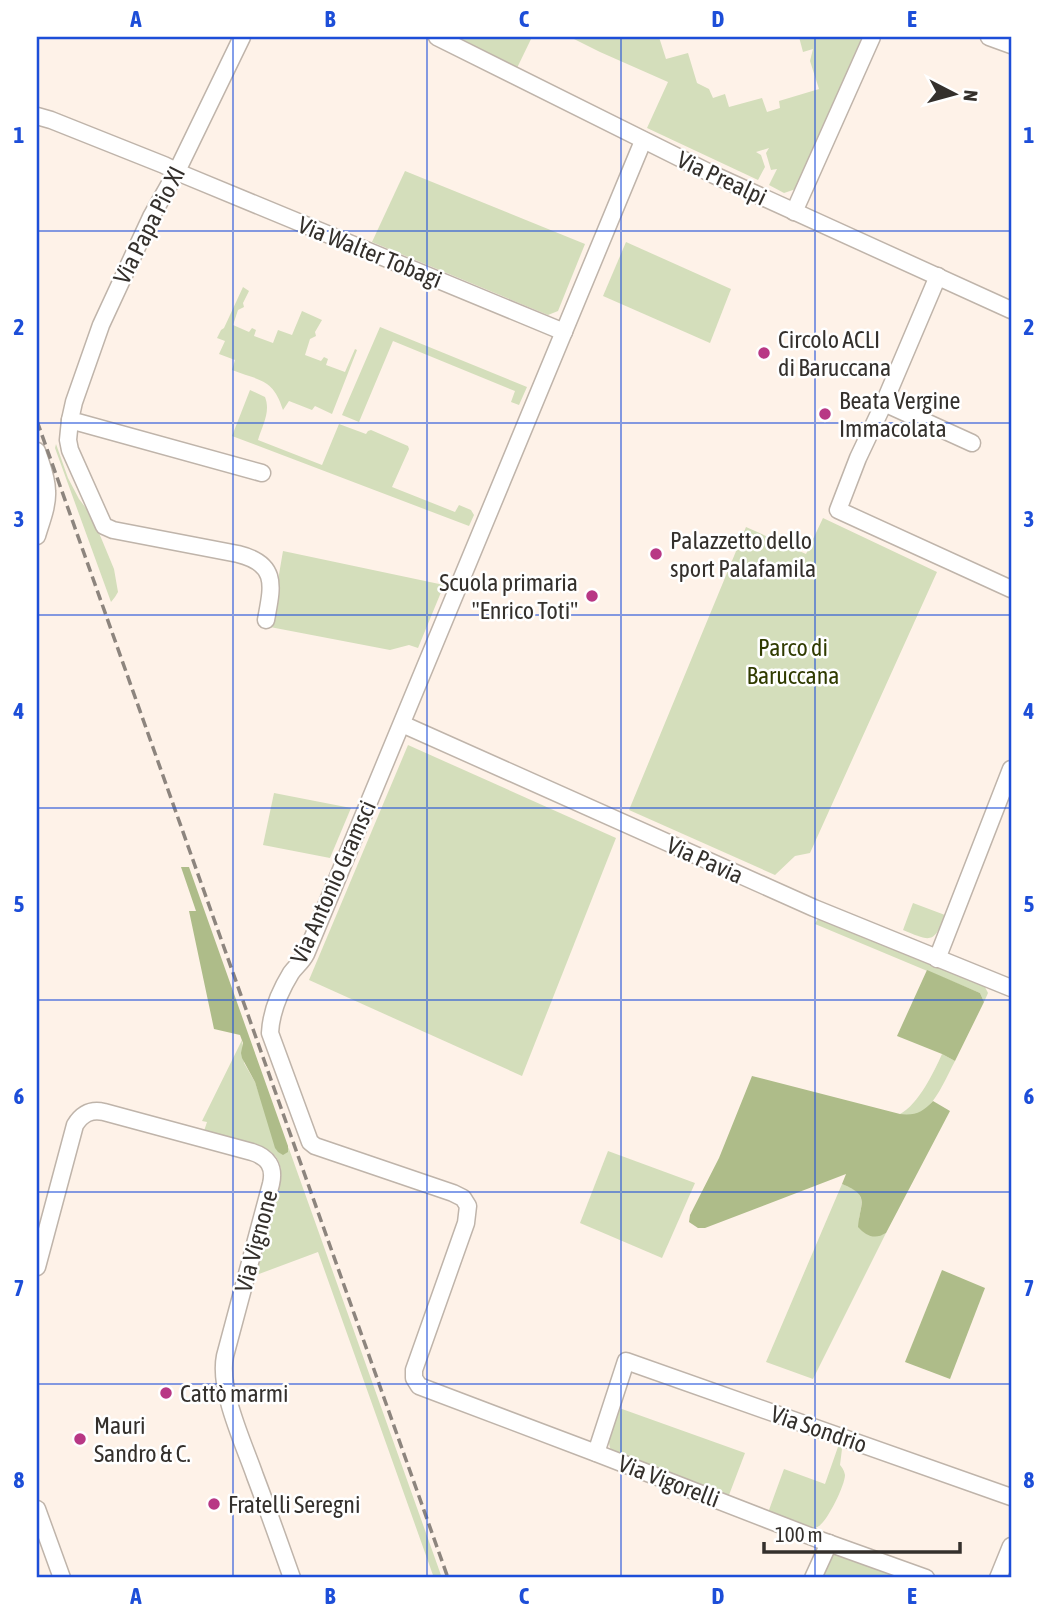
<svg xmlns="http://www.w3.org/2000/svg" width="1048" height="1615" viewBox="0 0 1048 1615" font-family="'Asap Condensed',sans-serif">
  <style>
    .green { fill: #d4debb }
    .forest { fill: #aebc89 }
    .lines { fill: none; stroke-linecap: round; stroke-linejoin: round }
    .minor-casing { stroke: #bfb4aa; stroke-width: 19 }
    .minor { stroke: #fff; stroke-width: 16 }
    .rail { stroke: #8d857e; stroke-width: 3.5; stroke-dasharray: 10 5; stroke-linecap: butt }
    .grid { fill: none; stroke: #1d4ed8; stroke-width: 2; stroke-opacity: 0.55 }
    .poi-dot { fill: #b83885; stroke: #fff; stroke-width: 2.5 }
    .labels { text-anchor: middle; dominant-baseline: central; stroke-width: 5; stroke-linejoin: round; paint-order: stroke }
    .street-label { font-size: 24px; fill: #34302c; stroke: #fff }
    .poi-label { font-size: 24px; fill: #34302c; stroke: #fff; text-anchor: start }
    .park-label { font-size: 24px; fill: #303b00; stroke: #fff }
    .neatline { fill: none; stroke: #1d4ed8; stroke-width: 2.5 }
    .grid-label { font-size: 23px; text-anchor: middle; font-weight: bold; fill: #1d4ed8 }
  </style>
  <rect width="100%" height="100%" fill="#fef2e8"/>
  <g class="green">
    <path d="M455,37H532L517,68Z"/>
    <path d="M570,37H659L666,59L688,53L697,83L709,89L713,98L725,94L729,107L762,98L767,112L780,108L779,101L819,89L810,61L813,49L803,52L799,37H862L796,189L784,193L769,185L777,169L771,170L766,153L769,148L756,152L761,155L765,167L758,180L647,128L668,82L600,52Z"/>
    <path d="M405,171L585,244L558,311L548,315L372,242Z"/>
    <path d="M626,242L731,289L710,343L603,296Z"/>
    <path d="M243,287L249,291L243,303L244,307L238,310L233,325L249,332L252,328L256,330L254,336L273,343L278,330L292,335L302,311L322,320L315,332L316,336L310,339L305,355L321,361L324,357L328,359L326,365L345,372L355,349L357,350L332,414L315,406L312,410L289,401L283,410C273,378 260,381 232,370L235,360L219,354L225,341L217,338L221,330L224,328Z"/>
    <path d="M380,327L527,387L519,405L511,402L515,391L393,341L359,422L342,415Z"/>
    <path d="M250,390L265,397C271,412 262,426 258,440L322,465L339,424L366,434L368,431L371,430L408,446L409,449L392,487L455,512L459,505L471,510L474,515L469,526L232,436Z"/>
    <path d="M56,444L68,478L79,499L92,516L114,569L118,592L115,597L111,602L55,448Z"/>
    <path d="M823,518L937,572L810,853L795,856L775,875L629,810L746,527L806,554Z"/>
    <path d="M283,551L444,585L418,648L409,645L390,650L270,627Z"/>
    <path d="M408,745L616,838L522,1076L309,980Z"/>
    <path d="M274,793L351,808L330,858L263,845Z"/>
    <path d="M913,903L945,915C934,945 930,941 903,930Z"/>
    <path d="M820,918L984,985L988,993L984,1002L980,993L815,924L817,920Z"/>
    <path d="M242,1040L244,1063L255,1082L260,1097L289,1149L288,1146L442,1578H434L318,1252L259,1274L256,1273L281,1179C283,1151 264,1147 242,1141C230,1137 217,1134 204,1131L207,1122L202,1121Z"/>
    <path d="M942,1054L955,1061C947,1076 934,1108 918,1114C912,1116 905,1115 900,1114C918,1105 934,1072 942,1054Z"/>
    <path d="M608,1151L695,1183L662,1258L580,1223Z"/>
    <path d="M842,1184C863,1192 864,1197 859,1218L882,1235L886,1233L813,1379L766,1362Z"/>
    <path d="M622,1409L745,1453L729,1495L725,1497L612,1452C604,1438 614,1423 619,1410Z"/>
    <path d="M839,1444L842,1449L840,1465C843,1469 844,1470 845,1475C845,1485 828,1520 819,1526C815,1529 813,1528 808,1528L769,1513V1510L784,1469L825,1484Z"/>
    <path d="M831,1553L901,1578H820Z"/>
  </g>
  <g class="forest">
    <path d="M181,867H189L288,1146V1152L283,1155L278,1152L275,1148L255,1082L242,1058L241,1053L243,1043L240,1035L214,1029L189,911H196Z"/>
    <path d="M927,970L980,993L984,1002L955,1061L942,1054L897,1036Z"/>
    <path d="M752,1076L900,1114C915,1116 923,1112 933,1101L950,1111L886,1233C875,1240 866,1236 858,1227C860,1202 871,1196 842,1184L846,1174L705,1228H698L689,1222L690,1215L719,1158Z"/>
    <path d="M942,1270L985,1288L950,1379L905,1362Z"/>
  </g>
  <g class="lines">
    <defs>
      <g id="minor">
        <path d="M242,37L177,171L151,217L101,325L74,402L70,420L262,473"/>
        <path d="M437,37L714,175L1011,310"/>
        <path d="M989,37L1011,45"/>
        <path d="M37,116L51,120L164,165L182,174L564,332"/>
        <path d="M643,141L306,954C302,962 296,966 291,973C280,991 271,1012 270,1033L310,1142L315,1146L453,1193L463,1198L468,1206L466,1223L414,1370V1378L419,1386L596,1453L820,1540L926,1578"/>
        <path d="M794,212L872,37"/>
        <path d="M938,276L884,403L858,458L838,510L1011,589"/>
        <path d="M884,403L972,443"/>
        <path d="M70,420L68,440L70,450L104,526L113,530L238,554C279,564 272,587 266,620"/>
        <path d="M37,451C41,464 47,477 47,491C48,506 41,522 37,536"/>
        <path d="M402,724L814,908L1011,988"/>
        <path d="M937,959L1011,769"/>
        <path d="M37,1267L75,1125C82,1114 91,1109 104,1112L252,1152C268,1157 275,1167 271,1184L225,1356C218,1390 244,1444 255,1476C268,1510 280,1544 292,1578"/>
        <path d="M596,1453L626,1361L1011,1497"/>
        <path d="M37,1509L62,1578"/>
        <path d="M813,1578L829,1543"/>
        <path d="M998,1578L1011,1546"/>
      </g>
    </defs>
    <use href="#minor" class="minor-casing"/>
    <use href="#minor" class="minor"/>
    <path class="rail" d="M37,421L448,1578"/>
  </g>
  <path class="grid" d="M233,37V1578M427,37V1578M621,37V1578M815,37V1578M37,231H1011M37,423H1011M37,615H1011M37,808H1011M37,1000H1011M37,1192H1011M37,1384H1011"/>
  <g class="poi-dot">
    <circle cx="764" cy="353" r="7"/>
    <circle cx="825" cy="414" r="7"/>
    <circle cx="656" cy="554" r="7"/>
    <circle cx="592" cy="596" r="7"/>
    <circle cx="166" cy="1393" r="7"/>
    <circle cx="80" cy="1439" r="7"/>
    <circle cx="214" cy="1504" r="7"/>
  </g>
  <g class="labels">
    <g class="street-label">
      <text transform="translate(722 178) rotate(25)">Via Prealpi</text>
      <text transform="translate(149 225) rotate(-63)">Via Papa Pio XI</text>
      <text transform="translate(370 252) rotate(22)">Via Walter Tobagi</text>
      <text transform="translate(705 860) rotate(24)">Via Pavia</text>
      <text transform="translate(333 882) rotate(-66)">Via Antonio Gramsci</text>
      <text transform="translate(256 1241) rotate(-75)">Via Vignone</text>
      <text transform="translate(819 1429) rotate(19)">Via Sondrio</text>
      <text transform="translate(669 1481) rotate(21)">Via Vigorelli</text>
    </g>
    <g class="poi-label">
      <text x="778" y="339">Circolo ACLI<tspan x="778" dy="28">di Baruccana</tspan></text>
      <text x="839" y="400">Beata Vergine<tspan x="839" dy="28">Immacolata</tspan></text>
      <text x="670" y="540">Palazzetto dello<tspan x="670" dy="28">sport Palafamila</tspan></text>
      <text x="578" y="582" text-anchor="end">Scuola primaria<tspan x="578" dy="28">"Enrico Toti"</tspan></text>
      <text x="180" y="1393">Cattò marmi</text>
      <text x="94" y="1425">Mauri<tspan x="94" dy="28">Sandro &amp; C.</tspan></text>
      <text x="228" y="1504">Fratelli Seregni</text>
    </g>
    <g class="park-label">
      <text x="793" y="647">Parco di<tspan x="793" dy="28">Baruccana</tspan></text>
    </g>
  </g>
  <rect width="1048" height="1615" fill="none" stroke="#ffffff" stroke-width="77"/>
  <g transform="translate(954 94) rotate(96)" stroke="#ffffff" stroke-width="5" paint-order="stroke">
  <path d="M0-5L12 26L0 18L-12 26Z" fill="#34302c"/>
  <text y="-10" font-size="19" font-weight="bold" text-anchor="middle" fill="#34302c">N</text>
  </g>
  <path d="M764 1542v10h196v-10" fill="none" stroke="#34302c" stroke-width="3.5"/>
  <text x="775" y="1542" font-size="21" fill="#34302c" stroke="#ffffff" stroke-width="5" paint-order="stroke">100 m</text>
  <rect x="38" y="38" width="972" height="1538" class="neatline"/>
  <g class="grid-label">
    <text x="136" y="27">A</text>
    <text x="330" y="27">B</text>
    <text x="524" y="27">C</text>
    <text x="718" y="27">D</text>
    <text x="912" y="27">E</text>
    <text x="19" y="143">1</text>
    <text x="1029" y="143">1</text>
    <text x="19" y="335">2</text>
    <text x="1029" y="335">2</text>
    <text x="19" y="527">3</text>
    <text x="1029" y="527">3</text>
    <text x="19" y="719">4</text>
    <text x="1029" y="719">4</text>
    <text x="19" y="912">5</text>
    <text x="1029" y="912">5</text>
    <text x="19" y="1104">6</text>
    <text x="1029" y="1104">6</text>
    <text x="19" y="1296">7</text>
    <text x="1029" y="1296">7</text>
    <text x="19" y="1488">8</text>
    <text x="1029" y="1488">8</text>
    <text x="136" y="1604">A</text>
    <text x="330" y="1604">B</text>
    <text x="524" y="1604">C</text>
    <text x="718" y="1604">D</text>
    <text x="912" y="1604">E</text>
  </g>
</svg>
